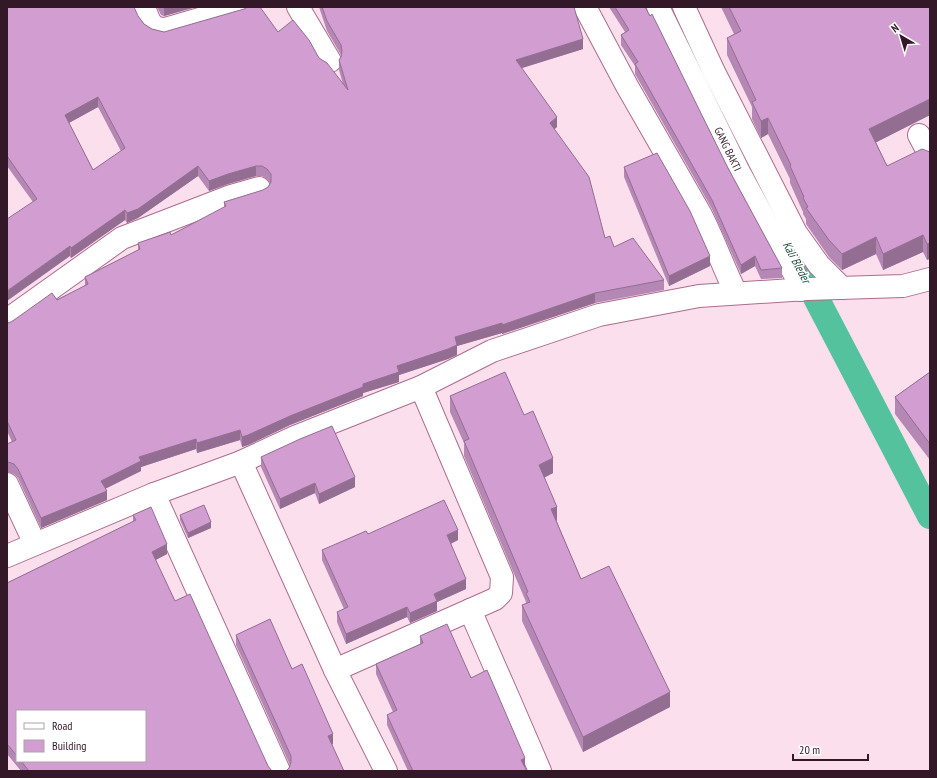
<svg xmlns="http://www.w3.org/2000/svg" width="937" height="778" viewBox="0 0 937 778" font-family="'PT Sans Narrow',sans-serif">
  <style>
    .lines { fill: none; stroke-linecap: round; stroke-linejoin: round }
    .canal { stroke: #54c29c; stroke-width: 26 }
    .minor-casing { stroke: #ad6c8f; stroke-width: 24 }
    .minor { stroke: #fff; stroke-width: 22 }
    .wall { fill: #b587b4; fill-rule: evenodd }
    .shaded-wall { fill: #936e92 }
    .building { fill: #d29dd1; stroke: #936e92; fill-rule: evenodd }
    .labels { text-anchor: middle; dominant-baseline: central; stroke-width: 3.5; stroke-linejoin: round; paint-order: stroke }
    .street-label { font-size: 11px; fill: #331927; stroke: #fff }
    .water-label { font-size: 12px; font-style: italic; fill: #1e4d3c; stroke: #fff }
  </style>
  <rect width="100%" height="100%" fill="#fcdfed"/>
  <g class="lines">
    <path class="canal" d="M801,269L930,516"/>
    <defs>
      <g id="minor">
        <path d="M144,7C149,20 150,29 165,29L241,7"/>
        <path d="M298,7L330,61"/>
        <path d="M585,7L627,86L701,215C714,240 723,267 736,293"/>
        <path d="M658,7L739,172L795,275L800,290"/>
        <path d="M684,7L714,72L796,233L819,265L842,288"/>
        <path d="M919,135L930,156"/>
        <path d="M7,320L122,238L231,196L259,188"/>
        <path d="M241,462L335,670L386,771"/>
        <path d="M7,484L35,544"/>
        <path d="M154,494L279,771"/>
        <path d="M7,556L154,494L241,462L295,437L421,387L492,351L599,315L699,296L807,289L903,286L930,279"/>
        <path d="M470,610L509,699L540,771"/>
        <path d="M335,670L495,599L501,593L502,577L421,387"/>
      </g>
    </defs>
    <use href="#minor" class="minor-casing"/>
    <use href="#minor" class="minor"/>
  </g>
  <g class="wall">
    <path d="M7,7L138,16L144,24L152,29L164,32H278L319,58L343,84L339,70V60L341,56V55L327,31L319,7H574L583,49L521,68L557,127L554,129L605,238L614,247L664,280V290L595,303L502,334V333L457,346V355L448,359L399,375V382L363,393V396L290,425L248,445L242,447L240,440L197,453L196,449L141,467V471L105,488L107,500L41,528L18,478L14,474L8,472H7V444L12,442L7,431V322L9,323L14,320L85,286V277L138,250V243L171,235L224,208V202L263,190L268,187L270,183L267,179L262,176H256L228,184L209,191L198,176L138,218L127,223L125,220L71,258L33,202L7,166ZM98,107L121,151L93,170L69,123Z"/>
    <path d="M157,7H196L164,16L161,15Z"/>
    <path d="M609,7H645L728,168L782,268V278L761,279L755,266L741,274L712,209L635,74V66L621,45V35L625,32Z"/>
    <path d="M721,7H930V115L876,142L887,166L929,152L927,260L923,252L883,270L876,254L842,270L829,257L806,224V219L803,214V212L790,183V179L768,134L761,138L752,119V107L727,55V38L734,34Z"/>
    <path d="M624,167L710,266L669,286L624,177Z"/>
    <path d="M930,372V460L895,414V397Z"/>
    <path d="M450,396L524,415L553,473L544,478L557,522L581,579L670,707L583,752L522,621V605L526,604V602L464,456V443L450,412Z"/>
    <path d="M261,457L355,487L319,504L315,493L280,509L261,467Z"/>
    <path d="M133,515L167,554L155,560L175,601L268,766L272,771H21L7,754V583L133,522ZM17,711L145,761H17Z"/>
    <path d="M180,515L211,528L188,538L180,520Z"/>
    <path d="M368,534L458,540L451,544L466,589L437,602V611L410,623L407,617L346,644L337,622V612L344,609L322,560V550Z"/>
    <path d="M236,635L292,669L333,744L289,768L290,765L236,645Z"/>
    <path d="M420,636L471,678L527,771H408L387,725V715L393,712L376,674V664L420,645Z"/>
  </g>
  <g class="shaded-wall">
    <path d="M164,7H196L164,16Z"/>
    <path d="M583,39V49L516,70V60Z"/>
    <path d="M98,97V107L65,125V115Z"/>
    <path d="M930,99V115L869,146V129Z"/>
    <path d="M557,117V127L550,133V123Z"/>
    <path d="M768,118V134L761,138V121Z"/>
    <path d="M198,166V176L138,218L127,223V213Z"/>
    <path d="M256,166V176L228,184L209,191V181L228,174Z"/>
    <path d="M125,210V220L71,258V248Z"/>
    <path d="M923,235V252L883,270V254Z"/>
    <path d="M876,237V254L842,270V254Z"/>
    <path d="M930,243V259L927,260V244Z"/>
    <path d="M70,246V256L7,301V291Z"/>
    <path d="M710,256V266L669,286V276Z"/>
    <path d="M755,256V266L741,274V265Z"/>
    <path d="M595,293V303L502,334V325Z"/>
    <path d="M502,323V333L457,346V355L448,359L399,375V382L363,393V396L290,425L248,445L242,447V437L290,416L397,366L455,337Z"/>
    <path d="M240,430V440L197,453V443Z"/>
    <path d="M196,439V449L141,467V471L101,491V481L139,457Z"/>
    <path d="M553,458V473L539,480V465Z"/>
    <path d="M355,477V487L319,504V494Z"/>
    <path d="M315,483V493L280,509V499Z"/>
    <path d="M107,491V500L41,528V518Z"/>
    <rect x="7" y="505" width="1" height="10"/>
    <path d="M557,507V522L551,509Z"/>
    <path d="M211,522V528L188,538V533Z"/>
    <path d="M458,530V540L447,545V535Z"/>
    <path d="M167,544V554L152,562V552Z"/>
    <path d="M466,579V589L437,602V611L410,623V613L434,594Z"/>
    <path d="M407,607V617L346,644V634Z"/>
    <path d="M670,692V707L583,752V737Z"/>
    <path d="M333,734V744L328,746V736Z"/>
    <path d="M525,758V768L521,760Z"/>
  </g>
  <g class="building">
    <path d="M7,7H134L138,16L144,24L152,29L164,32L244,9L248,7H260L278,32L293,20L309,40L319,58L327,63L348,90L339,60L341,57L342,51L341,45L327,21L322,7H574L583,39L516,60L557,117L550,123L589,177L605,238L610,236L614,247L633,238L664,280L595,293L502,325V323L455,337L457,345L448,349L397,366L399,372L363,384V387L290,416L248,435L242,437L240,430L197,443L196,439L139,457L141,461L101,481L107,491L41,518L18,469L14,464L8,462H7V444L16,440L7,421V322L9,323L14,320L52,293L57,300L88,284L85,277L140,249L138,243L170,232L171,235L226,206L224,202L263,190L268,187L271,182V174L267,169L262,166H256L228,174L209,181L198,166L138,209L127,213L125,210L71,248L70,246L7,291V219L37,199L7,156ZM98,97L125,148L93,170L65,115Z"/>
    <path d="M615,7H645L650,16L652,14L728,168L782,268L761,270L755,256L741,265L712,200L635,64L638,62L621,35L629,30Z"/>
    <path d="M729,7H930V99L869,129L887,166L922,149L930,152V243L927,244L923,235L883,254L876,237L842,254L829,240L806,208L808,207L803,198L804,197L790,166L791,165L768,118L761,121L752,102L756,100L727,38L741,31Z"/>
    <path d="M657,153L690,211L710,256L669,276L624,167Z"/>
    <path d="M505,372L524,415L533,411L553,458L539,465L557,507L551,509L581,579L609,566L670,692L583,737L522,605L530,602L526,593L528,592L464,441L469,439L450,396Z"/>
    <path d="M930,372V444L895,397Z"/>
    <path d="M332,426L355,477L319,494L315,483L280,499L261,457L300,439Z"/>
    <path d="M444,500L458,530L447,535L466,579L434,594L437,601L410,613L407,607L346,634L337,612L348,607L322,550L366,531L368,534Z"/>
    <path d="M204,505L211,522L188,533L180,515Z"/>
    <path d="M151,507L167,544L152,552L175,601L190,594L268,766L272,771H29L21,761H145V711H17V756L7,744V583L136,520L133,515Z"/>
    <path d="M270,619L292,669L302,664L333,734L328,736L344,771H286L289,768L291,762V756L236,635Z"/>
    <path d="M447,624L471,678L487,670L525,758L521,760L527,771H413L387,715L397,710L376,664L423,643L420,636Z"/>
  </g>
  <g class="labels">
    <g class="street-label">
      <text transform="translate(728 149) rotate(64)">GANG BAKTI</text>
    </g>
    <g class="water-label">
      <text transform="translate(797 262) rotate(62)">Kali Bleder</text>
    </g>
  </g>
  <rect width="937" height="778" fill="none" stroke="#331927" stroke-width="16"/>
  <rect x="16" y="710" width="130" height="52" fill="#ffffff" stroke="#ada3a9"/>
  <rect x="24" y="723" width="20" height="6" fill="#ffffff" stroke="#ada3a9"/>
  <text x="52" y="730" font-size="12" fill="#331927">Road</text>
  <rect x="24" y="740" width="20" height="12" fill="#d29dd1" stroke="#ada3a9"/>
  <text x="52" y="750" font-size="12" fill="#331927">Building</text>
  <g transform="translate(901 36) rotate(322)" stroke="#ffffff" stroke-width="3" paint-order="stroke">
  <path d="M0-3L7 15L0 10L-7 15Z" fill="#331927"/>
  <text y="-6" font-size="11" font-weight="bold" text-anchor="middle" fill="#331927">N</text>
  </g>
  <path d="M793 754v6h75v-6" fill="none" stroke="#331927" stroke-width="2"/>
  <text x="799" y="754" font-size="12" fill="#331927" stroke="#ffffff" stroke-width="3" paint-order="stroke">20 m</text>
</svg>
